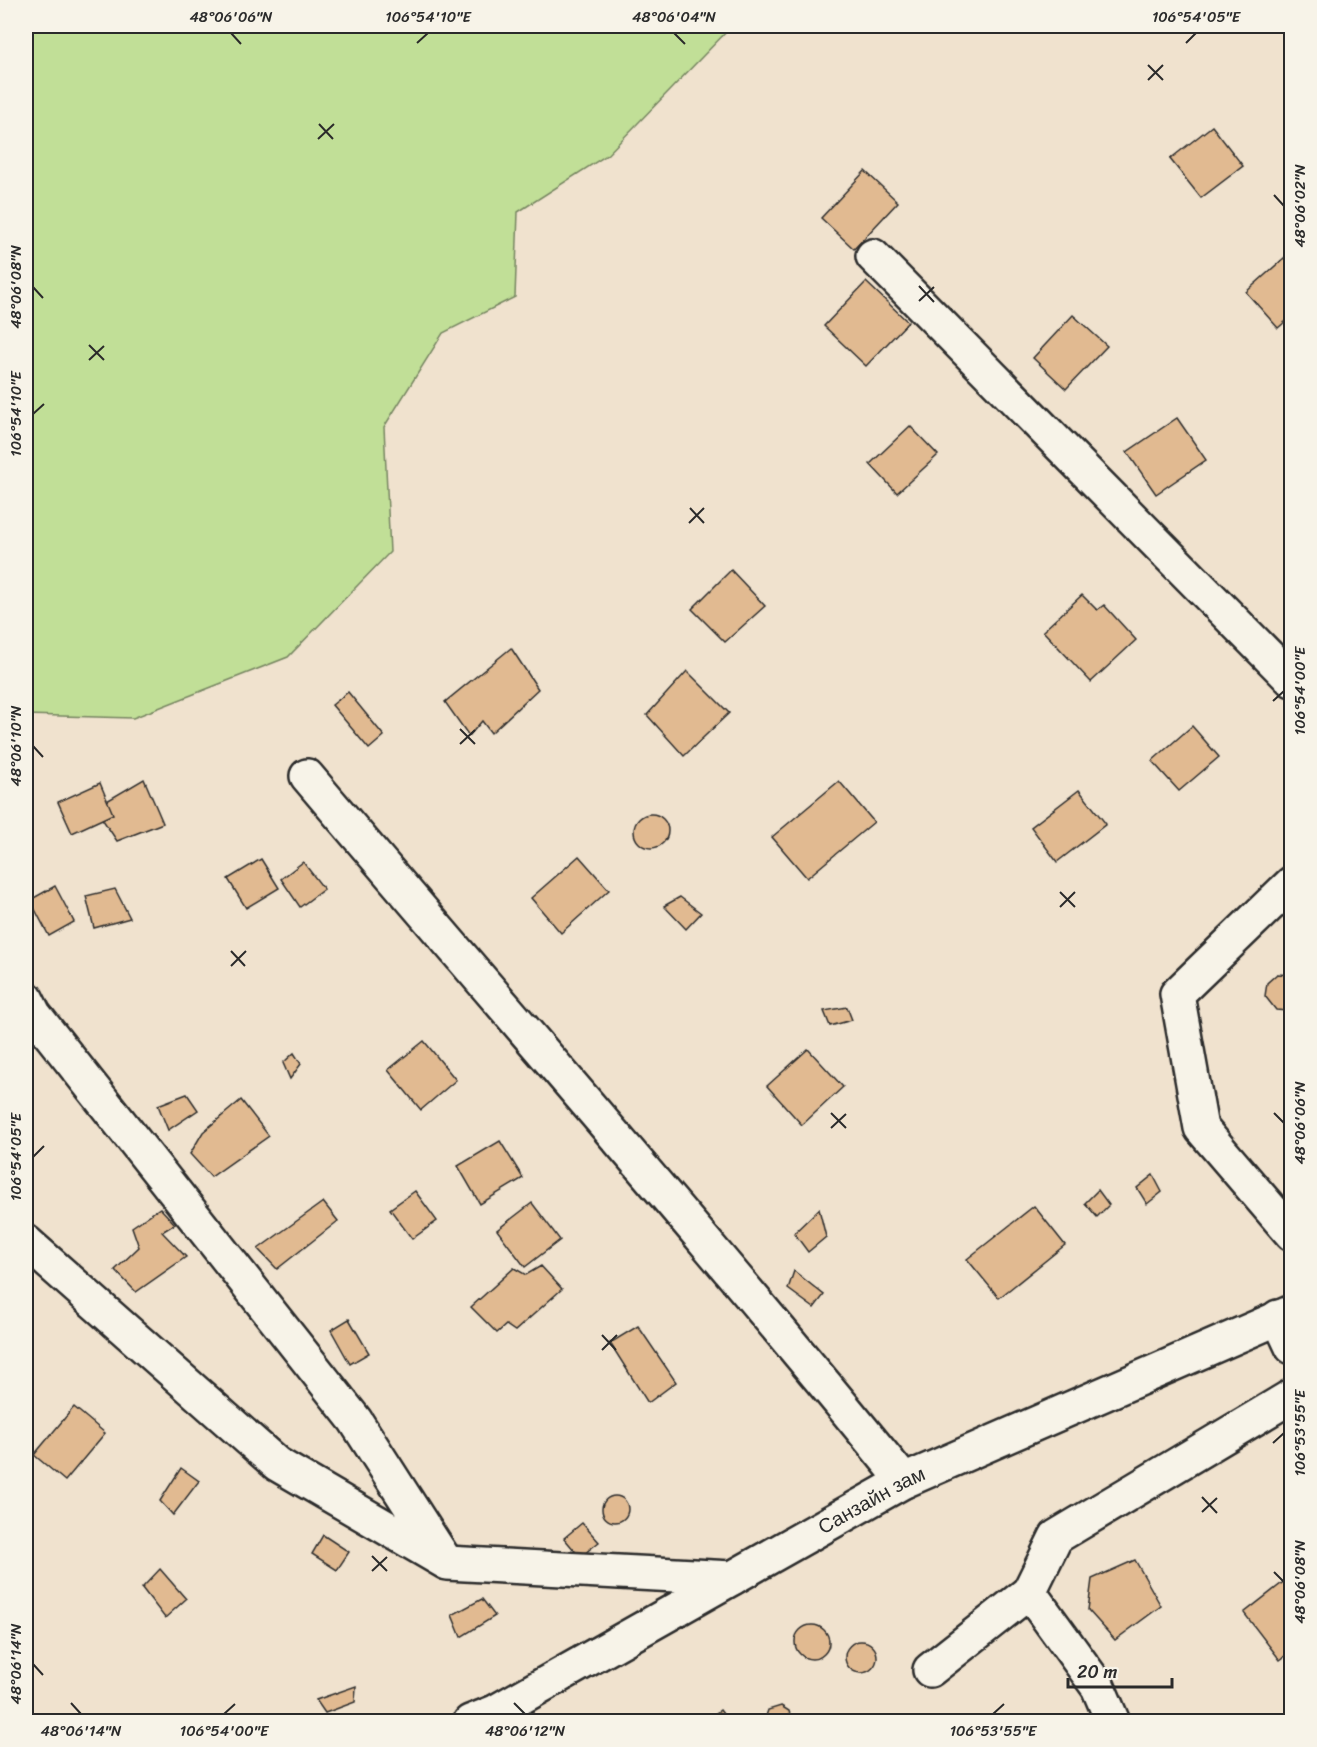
<svg xmlns="http://www.w3.org/2000/svg" width="1317" height="1747" viewBox="0 0 1317 1747" font-family="Sriracha,sans-serif">
  <style>
    .green { fill: #c1df97; stroke: #768561; stroke-width: 1.5 }
    .building { fill: #e1ba91; stroke: #2b2b2b; stroke-width: 1.5 }
    .lines { fill: none; stroke-linecap: round; stroke-linejoin: round }
    .minor-casing { stroke: #2b2b2b; stroke-width: 38 }
    .secondary-casing { stroke: #2b2b2b; stroke-width: 38 }
    .minor { stroke: #f7f3e8; stroke-width: 33 }
    .secondary { stroke: #f7f3e8; stroke-width: 33 }
    .ticks { fill: none; stroke: #2b2b2b; stroke-width: 2 }
    .labels { text-anchor: middle; dominant-baseline: central; stroke-width: 4.5; stroke-linejoin: round; paint-order: stroke }
    .street-label { font-size: 20px; fill: #2b2b2b; stroke: #f7f3e8 }
    .neatline { fill: none; stroke: #2b2b2b; stroke-width: 2 }
    .ticks-label { font-size: 15px; text-anchor: middle; fill: #2b2b2b }
  </style>
  <rect width="100%" height="100%" fill="#f0e2ce"/>
  <filter id="ink" filterUnits="userSpaceOnUse"><feTurbulence type="fractalNoise" baseFrequency=".0167" numOctaves="2"/><feDisplacementMap in="SourceGraphic" scale="12" xChannelSelector="R" yChannelSelector="G"/><feConvolveMatrix kernelMatrix="1 2 1 2 8 2 1 2 1" color-interpolation-filters="sRGB"/></filter>
  <g filter="url(#ink)">
    <path class="green" d="M26,26H732L607,155L518,212L515,297L443,333L384,427L390,552L288,657L133,718L26,715Z"/>
    <g class="building">
      <path d="M1212,126L1243,166L1201,198L1170,159Z"/>
      <path d="M865,171L898,202L854,249L821,218Z"/>
      <path d="M1292,251V316L1278,328L1246,292Z"/>
      <path d="M866,282L908,322L866,366L824,326Z"/>
      <path d="M1073,315L1107,346L1066,389L1033,358Z"/>
      <path d="M1177,418L1206,460L1156,494L1127,452Z"/>
      <path d="M910,426L938,455L897,493L870,464Z"/>
      <path d="M731,570L765,606L725,642L692,609Z"/>
      <path d="M1082,595L1097,610L1104,605L1136,640L1091,682L1043,631Z"/>
      <path d="M511,648L538,689L491,733L482,721L469,736L445,702Z"/>
      <path d="M687,671L729,713L684,756L647,715Z"/>
      <path d="M348,692L384,736L369,749L332,705Z"/>
      <path d="M1192,726L1219,757L1179,791L1152,761Z"/>
      <path d="M144,779L163,823L117,841L95,808Z"/>
      <path d="M839,781L874,822L807,878L772,837Z"/>
      <path d="M100,783L113,814L72,833L58,802Z"/>
      <path d="M1079,790L1106,824L1057,862L1031,827Z"/>
      <circle cx="651" cy="831" r="17"/>
      <path d="M579,856L609,890L561,933L531,898Z"/>
      <path d="M261,859L279,888L246,908L228,879Z"/>
      <path d="M303,862L324,889L300,907L281,879Z"/>
      <path d="M55,886L74,922L49,936L30,900Z"/>
      <path d="M115,889L130,918L94,928L86,896Z"/>
      <path d="M680,897L701,913L686,929L664,906Z"/>
      <path d="M1277,974L1292,975V1009L1288,1011L1276,1010L1265,996L1267,983Z"/>
      <path d="M847,1007L852,1020L830,1026L824,1011Z"/>
      <path d="M424,1041L456,1080L421,1110L388,1070Z"/>
      <path d="M808,1049L843,1087L802,1125L767,1086Z"/>
      <path d="M294,1053L301,1064L290,1079L283,1063Z"/>
      <path d="M187,1094L198,1110L168,1130L158,1105Z"/>
      <path d="M241,1100L269,1136L211,1177L190,1154L203,1132Z"/>
      <path d="M500,1141L523,1178L480,1204L458,1166Z"/>
      <path d="M1153,1175L1162,1192L1147,1204L1137,1188Z"/>
      <path d="M1098,1190L1109,1205L1097,1217L1085,1203Z"/>
      <path d="M415,1191L437,1221L412,1239L390,1209Z"/>
      <path d="M323,1202L338,1221L277,1269L258,1249Z"/>
      <path d="M532,1203L560,1240L525,1267L497,1230Z"/>
      <path d="M1034,1206L1065,1245L999,1298L967,1259Z"/>
      <path d="M160,1208L175,1224L162,1232L186,1257L136,1292L115,1270L139,1247L132,1227Z"/>
      <path d="M819,1209L826,1237L808,1252L794,1233Z"/>
      <path d="M541,1266L562,1289L515,1331L506,1325L497,1333L471,1307L514,1268L526,1275Z"/>
      <path d="M794,1271L824,1295L814,1308L788,1289Z"/>
      <path d="M349,1319L369,1353L350,1364L331,1330Z"/>
      <path d="M638,1326L676,1382L648,1403L610,1343Z"/>
      <path d="M74,1407L105,1433L65,1481L34,1455Z"/>
      <path d="M181,1468L199,1481L173,1515L160,1501Z"/>
      <circle cx="615" cy="1509" r="13"/>
      <path d="M582,1523L599,1542L580,1557L564,1538Z"/>
      <path d="M323,1535L349,1552L337,1570L312,1554Z"/>
      <path d="M1135,1560L1161,1606L1115,1640L1088,1610L1092,1579Z"/>
      <path d="M160,1569L186,1599L165,1618L142,1588Z"/>
      <path d="M1286,1580L1292,1587V1651L1280,1660L1244,1613Z"/>
      <path d="M482,1599L495,1616L461,1637L452,1615Z"/>
      <circle cx="812" cy="1642" r="17"/>
      <circle cx="861" cy="1657" r="16"/>
      <path d="M356,1686L355,1702L325,1713L316,1700Z"/>
      <path d="M781,1706L789,1711L792,1722H764L768,1710Z"/>
      <path d="M720,1710L729,1722H704Z"/>
    </g>
    <g class="lines">
      <defs>
        <g id="minor">
          <path d="M873,256L1292,680"/>
          <path d="M307,776C506,1011 710,1242 904,1481"/>
          <path d="M1292,883L1177,994L1201,1128L1292,1234"/>
          <path d="M26,998L34,1014L355,1420L444,1559"/>
          <path d="M26,1242L277,1464L447,1563L732,1578"/>
          <path d="M1278,1317L1292,1347"/>
          <path d="M930,1670L1029,1592"/>
          <path d="M1113,1722L1098,1687L1029,1592L1056,1537L1292,1396"/>
        </g>
        <g id="secondary">
          <path id="s1" d="M470,1722L495,1712L904,1481L1292,1312"/>
        </g>
      </defs>
      <use href="#minor" class="minor-casing"/>
      <use href="#secondary" class="secondary-casing"/>
      <use href="#minor" class="minor"/>
      <use href="#secondary" class="secondary"/>
    </g>
  </g>
  <path class="ticks" d="M231,33L241,44M674,33L685,44M417,43L428,33M1186,43L1196,33M1148,65L1163,80M1148,80L1163,65M319,124L333,139M318,139L334,124M1274,195L1284,206M919,286L934,302M33,287L43,298M919,301L934,287M89,345L104,360M89,360L104,346M33,414L44,404M690,508L704,523M689,523L704,508M1273,701L1284,691M460,729L475,744M460,744L475,730M33,746L43,757M1060,892L1075,907M1060,907L1075,892M231,951L245,966M231,966L246,951M831,1113L846,1128M1274,1113L1284,1123M831,1128L846,1114M33,1157L44,1146M602,1335L616,1350M602,1350L617,1335M1273,1443L1284,1433M1202,1497L1217,1513M1202,1512L1217,1498M372,1556L387,1571M372,1571L387,1557M1274,1572L1284,1582M33,1664L43,1675M71,1703L81,1714M514,1703L525,1714M224,1714L235,1704M993,1714L1004,1704"/>
  <g class="labels">
    <g class="street-label">
      <text stroke="none"><textPath href="#s1" startOffset="459">Санзайн зам</textPath></text>
    </g>
  </g>
  <rect width="1317" height="1747" fill="none" stroke="#f7f3e8" stroke-width="66"/>
  <path d="M1068 1678v9h104v-9" fill="none" stroke="#2b2b2b" stroke-width="3"/>
  <text x="1077" y="1678" font-size="18" fill="#2b2b2b" stroke="#f7f3e8" stroke-width="4.5" paint-order="stroke">20 m</text>
  <rect x="33" y="33" width="1251" height="1681" class="neatline"/>
  <g class="ticks-label">
    <text x="231" y="22">48°06'06"N</text>
    <text x="428" y="22">106°54'10"E</text>
    <text x="674" y="22">48°06'04"N</text>
    <text x="1196" y="22">106°54'05"E</text>
    <text transform="translate(1300 206) rotate(-90)" y="5">48°06'02"N</text>
    <text transform="translate(16 287) rotate(-90)" y="5">48°06'08"N</text>
    <text transform="translate(16 414) rotate(-90)" y="5">106°54'10"E</text>
    <text transform="translate(1300 691) rotate(-90)" y="5">106°54'00"E</text>
    <text transform="translate(16 746) rotate(-90)" y="5">48°06'10"N</text>
    <text transform="translate(1300 1123) rotate(-90)" y="5">48°06'06"N</text>
    <text transform="translate(16 1157) rotate(-90)" y="5">106°54'05"E</text>
    <text transform="translate(1300 1433) rotate(-90)" y="5">106°53'55"E</text>
    <text transform="translate(1300 1582) rotate(-90)" y="5">48°06'08"N</text>
    <text transform="translate(16 1664) rotate(-90)" y="5">48°06'14"N</text>
    <text x="81" y="1736">48°06'14"N</text>
    <text x="224" y="1736">106°54'00"E</text>
    <text x="525" y="1736">48°06'12"N</text>
    <text x="993" y="1736">106°53'55"E</text>
  </g>
</svg>
